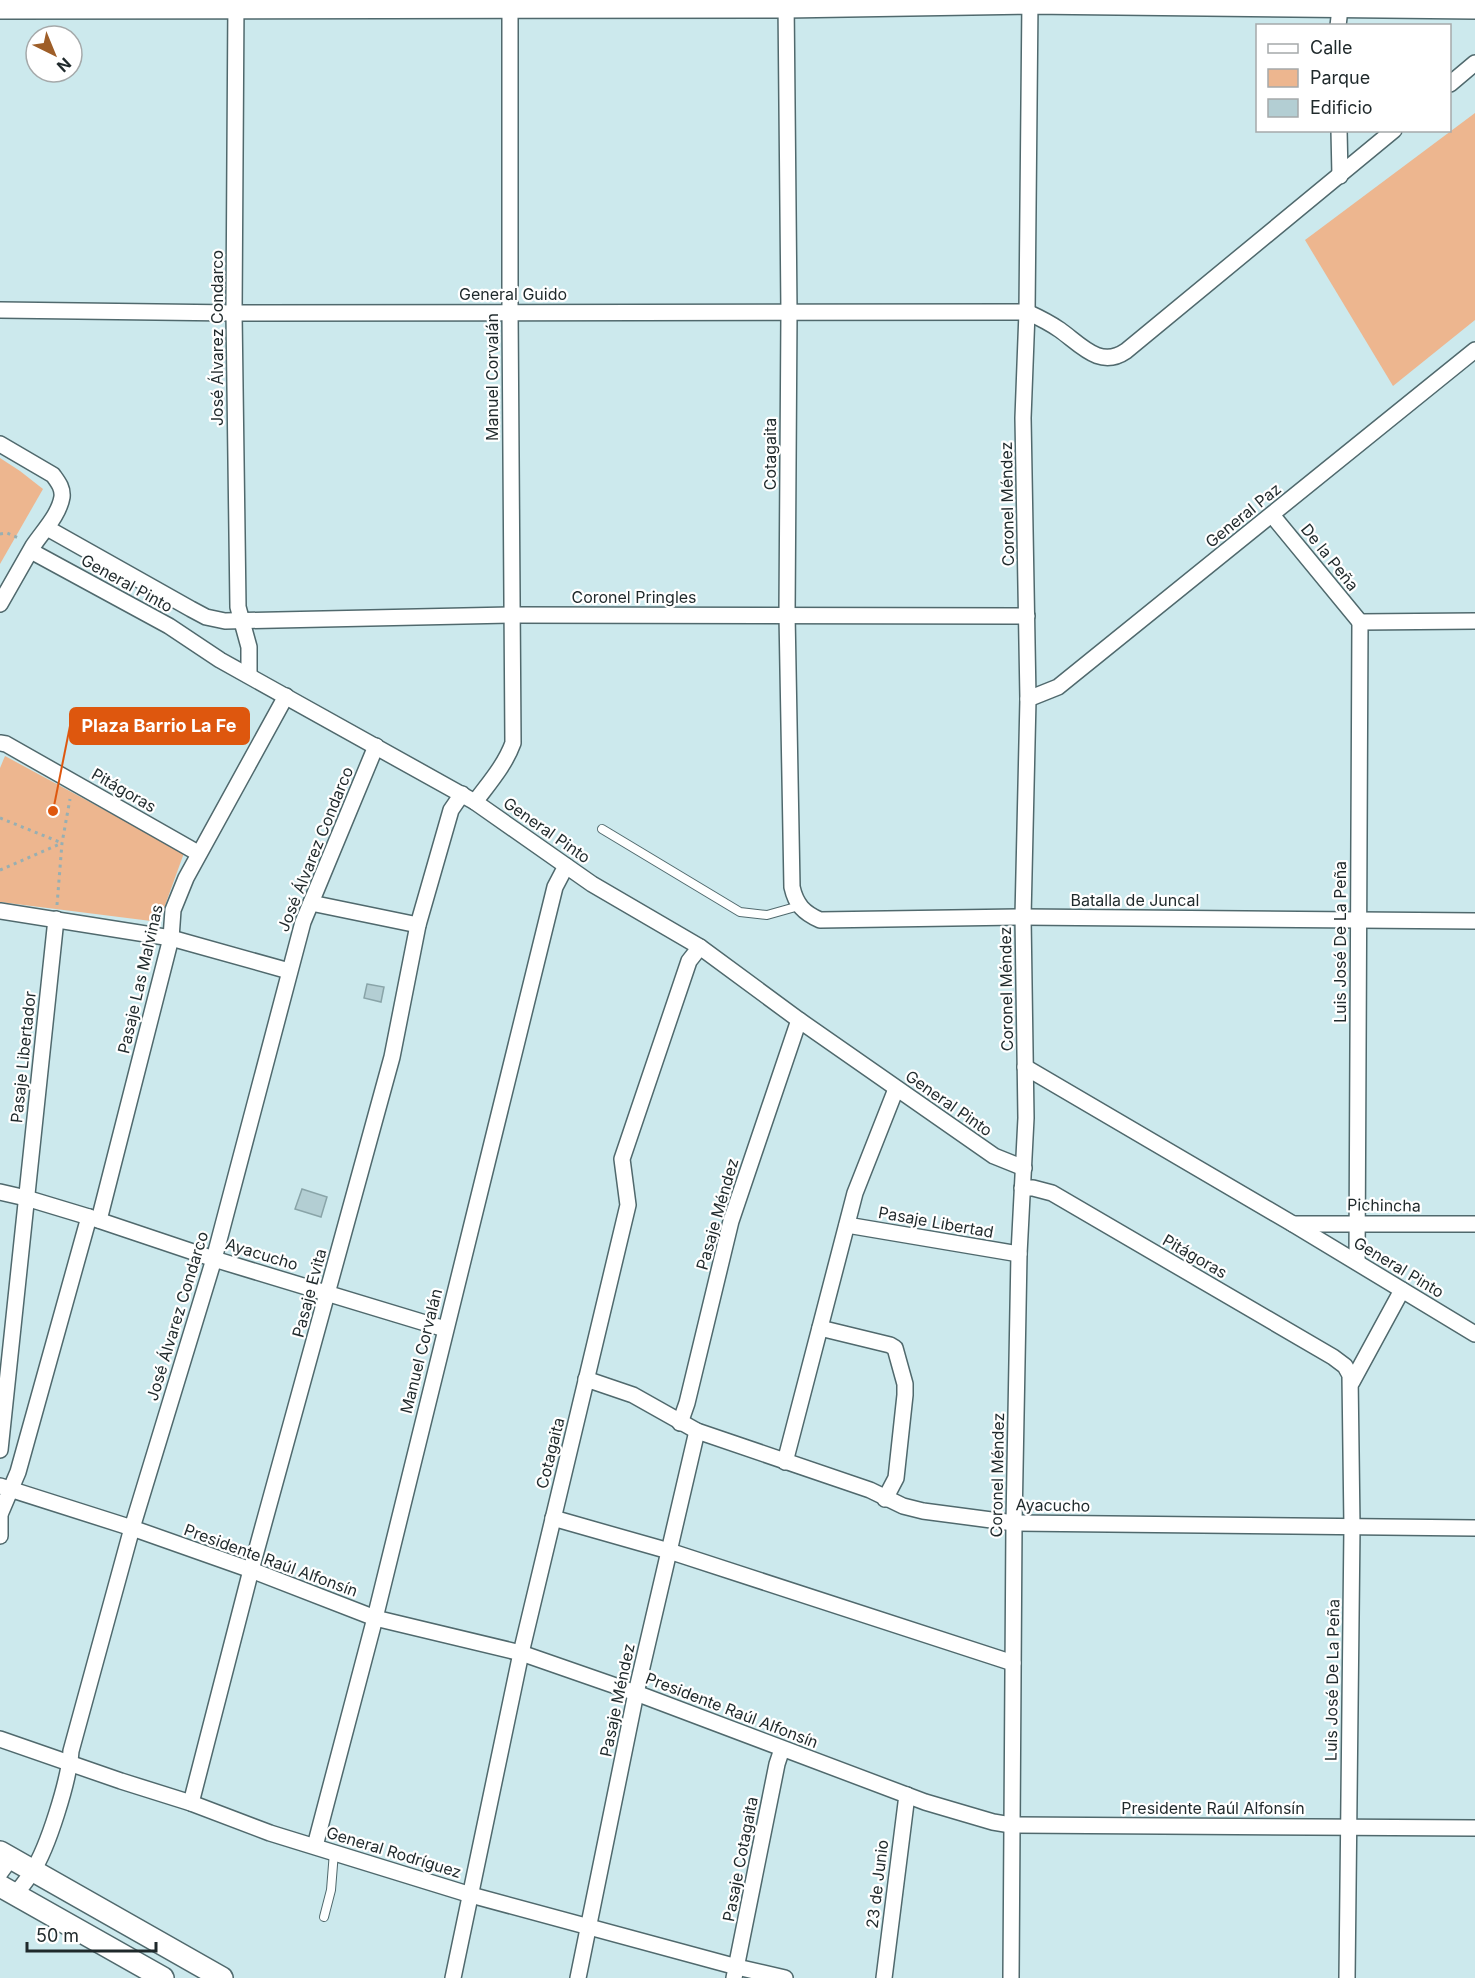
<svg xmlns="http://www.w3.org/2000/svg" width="1475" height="1978" viewBox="0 0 1475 1978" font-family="Inter,sans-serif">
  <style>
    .green { fill: #edb68f }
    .building { fill: #b3ced3; stroke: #89a4a8; stroke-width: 1.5 }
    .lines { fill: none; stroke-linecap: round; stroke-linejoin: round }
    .lane-casing { stroke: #50696d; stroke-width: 10 }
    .street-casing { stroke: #50696d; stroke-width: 18 }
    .secondary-casing { stroke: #50696d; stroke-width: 24 }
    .path { stroke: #97afb2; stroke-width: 3; stroke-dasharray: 3 4.5; stroke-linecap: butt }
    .lane { stroke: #fff; stroke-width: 8 }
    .street { stroke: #fff; stroke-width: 15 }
    .secondary { stroke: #fff; stroke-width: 21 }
    .labels { text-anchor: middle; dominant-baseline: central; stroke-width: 4.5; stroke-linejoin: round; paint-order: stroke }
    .street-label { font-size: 16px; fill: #1f292b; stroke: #fff }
    .leader { fill: none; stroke: #de570e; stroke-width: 2 }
    .callout-dot { fill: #de570e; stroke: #fff; stroke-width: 2 }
    .callout { fill: #de570e; stroke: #de570e; stroke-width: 2 }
    .callout-label { font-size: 18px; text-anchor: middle; font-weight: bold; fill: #fff }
  </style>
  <rect width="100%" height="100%" fill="#cce9ed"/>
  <g class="green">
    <path d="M1475,113V320L1393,386L1305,240Z"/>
    <path d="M0,458L20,471L43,489L0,564Z"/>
    <path d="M5,756L184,853L159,922L0,902V768Z"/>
  </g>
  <g class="building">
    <path d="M367,984L384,987L381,1002L364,998Z"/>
    <path d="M302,1189L327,1197L321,1217L295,1209Z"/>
  </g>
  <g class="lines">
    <defs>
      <g id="lane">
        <path d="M602,829L740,912L767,915L799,906"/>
        <path d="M324,1917L331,1890L334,1852"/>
      </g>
      <g id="street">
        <path d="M236,0L234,313L238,607L249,647V675"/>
        <path d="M786,0L789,312L787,614L792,887C796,905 804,913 820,920L1023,917L1475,921"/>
        <path d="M1338,26L1341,0"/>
        <path d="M1450,84L1475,63"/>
        <path d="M1339,130L1340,176"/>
        <path d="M0,310L234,313L1027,312C1038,317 1050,323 1060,330C1081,345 1100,369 1126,351L1394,130"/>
        <path d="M0,444L53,475C58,482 63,488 62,497C59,515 43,531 33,546C22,565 11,585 0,604"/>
        <path d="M1272,515L1360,622"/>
        <path d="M47,528L191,609L206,617L225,621L512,615L1027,616"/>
        <path d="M31,551L169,626L220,660L475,802L592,884L700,947L799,1020L994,1156L1024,1168"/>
        <path d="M1360,622L1475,621"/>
        <path d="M1028,699L1058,687L1475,350"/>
        <path d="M0,743L6,744L198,853"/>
        <path d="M475,802C489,783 505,765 513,743L510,311V0"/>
        <path d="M311,903L418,925"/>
        <path d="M0,911L171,938L289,971"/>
        <path d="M1025,1067L1293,1224L1475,1334"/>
        <path d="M1022,1188H1033L1052,1193L1333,1357L1345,1366L1350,1375L1352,1527L1347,1978"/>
        <path d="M0,1192L26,1198L89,1217L214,1259L445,1329"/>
        <path d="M99,1220L171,938L173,910L186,878L286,696"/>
        <path d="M1293,1224H1475"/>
        <path d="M847,1225L1019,1254"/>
        <path d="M1357,1262L1360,622"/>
        <path d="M820,1328L890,1345L895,1348L905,1384V1395L896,1478L885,1499"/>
        <path d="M586,1379L633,1395L697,1431L870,1490L903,1506L923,1511L1014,1523L1475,1528"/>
        <path d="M1352,1382L1402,1290"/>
        <path d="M680,1423L687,1403L731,1221L799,1020"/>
        <path d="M0,1450L56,919"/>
        <path d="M785,1462L855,1193L896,1089"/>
        <path d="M0,1486L132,1528L251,1570L375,1618L521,1653L636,1693L925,1802L993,1822L1011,1825L1475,1828"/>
        <path d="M0,1505V1536"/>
        <path d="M1,1512L18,1472L89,1217"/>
        <path d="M553,1518L669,1551L1013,1663"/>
        <path d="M0,1739L121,1781L191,1803L270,1833L471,1895L737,1967L785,1978"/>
        <path d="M191,1803L251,1570L392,1057L418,925L451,810L462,794"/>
        <path d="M315,1846L375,1618L555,887L566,866"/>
        <path d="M0,1873L11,1858"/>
        <path d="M15,1895C21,1887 27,1880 32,1872C48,1848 69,1780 71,1751L132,1528L214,1259L303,922L376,746"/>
        <path d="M453,1978L521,1653L628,1205L622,1159L689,961L700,947"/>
        <path d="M578,1978L636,1693L697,1431"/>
        <path d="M734,1978L777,1764L782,1749"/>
        <path d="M884,1978L907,1795"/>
        <path d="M1011,1978L1014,1523L1019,1254L1026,1118L1023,917L1028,699L1023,418L1027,312L1030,0"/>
      </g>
      <g id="secondary">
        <path d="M0,8L786,7L1030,3L1475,8"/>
        <path d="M0,1852L222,1978"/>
        <path d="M0,1886L163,1978"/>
      </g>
    </defs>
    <use href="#lane" class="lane-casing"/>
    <use href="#street" class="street-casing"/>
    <use href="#secondary" class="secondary-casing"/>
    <g class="path">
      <path d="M0,534L7,533L21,539"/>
      <path d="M0,818L62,843"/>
      <path d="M0,870L62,843"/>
      <path d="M57,905L62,843L70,799"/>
    </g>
    <use href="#lane" class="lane"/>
    <use href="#street" class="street"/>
    <use href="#secondary" class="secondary"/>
  </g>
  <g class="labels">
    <g class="street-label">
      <text x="513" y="294">General Guido</text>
      <text transform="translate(217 338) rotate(-90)">José Álvarez Condarco</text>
      <text transform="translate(492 377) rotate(-90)">Manuel Corvalán</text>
      <text transform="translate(770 454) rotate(-90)">Cotagaita</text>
      <text transform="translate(1007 504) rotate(-91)">Coronel Méndez</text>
      <text transform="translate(1243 515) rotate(-39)">General Paz</text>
      <text transform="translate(1330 557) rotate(51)">De la Peña</text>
      <text transform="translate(127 583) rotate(29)">General Pinto</text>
      <text x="634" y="597">Coronel Pringles</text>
      <text transform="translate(124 790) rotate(30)">Pitágoras</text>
      <text transform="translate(547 830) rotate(35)">General Pinto</text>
      <text transform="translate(315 849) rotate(-68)">José Álvarez Condarco</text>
      <text x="1135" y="900">Batalla de Juncal</text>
      <text transform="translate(1340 942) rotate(-90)">Luis José De La Peña</text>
      <text transform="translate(140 979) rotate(-77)">Pasaje Las Malvinas</text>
      <text transform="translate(1006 989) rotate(-91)">Coronel Méndez</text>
      <text transform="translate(23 1057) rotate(-84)">Pasaje Libertador</text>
      <text transform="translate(949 1103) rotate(35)">General Pinto</text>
      <text transform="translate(1384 1205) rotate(1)">Pichincha</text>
      <text transform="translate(717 1214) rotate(-74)">Pasaje Méndez</text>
      <text transform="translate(936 1222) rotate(10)">Pasaje Libertad</text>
      <text transform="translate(262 1254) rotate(17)">Ayacucho</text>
      <text transform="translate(1195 1256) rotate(30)">Pitágoras</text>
      <text transform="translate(1399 1267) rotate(31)">General Pinto</text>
      <text transform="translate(309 1293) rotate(-75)">Pasaje Evita</text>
      <text transform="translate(177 1316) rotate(-73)">José Álvarez Condarco</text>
      <text transform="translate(421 1351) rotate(-76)">Manuel Corvalán</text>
      <text transform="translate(550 1453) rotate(-76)">Cotagaita</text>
      <text transform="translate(997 1475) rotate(-89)">Coronel Méndez</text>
      <text transform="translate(1053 1505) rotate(1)">Ayacucho</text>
      <text transform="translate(271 1560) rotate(20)">Presidente Raúl Alfonsín</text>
      <text transform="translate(1332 1680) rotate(-89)">Luis José De La Peña</text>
      <text transform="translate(617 1700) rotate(-78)">Pasaje Méndez</text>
      <text transform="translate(732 1710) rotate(21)">Presidente Raúl Alfonsín</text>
      <text x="1213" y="1808">Presidente Raúl Alfonsín</text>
      <text transform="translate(394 1852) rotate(17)">General Rodríguez</text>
      <text transform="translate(740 1859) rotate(-79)">Pasaje Cotagaita</text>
      <text transform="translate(877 1884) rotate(-83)">23 de Junio</text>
    </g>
  </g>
  <path class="leader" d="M53 811L70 726"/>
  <circle class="callout-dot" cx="53" cy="811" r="6"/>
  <rect class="callout" x="70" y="708" width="179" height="36" rx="6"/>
  <g class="callout-label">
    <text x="159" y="732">Plaza Barrio La Fe</text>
  </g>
  <rect x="1256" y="24" width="195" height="108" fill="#ffffff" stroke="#a5a9aa" stroke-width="1.5"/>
  <rect x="1268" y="44" width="30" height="9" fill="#ffffff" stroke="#a5a9aa" stroke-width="1.5"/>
  <text x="1310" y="54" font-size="18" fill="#1f292b">Calle</text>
  <rect x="1268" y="69" width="30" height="18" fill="#edb68f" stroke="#a5a9aa" stroke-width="1.5"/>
  <text x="1310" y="84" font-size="18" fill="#1f292b">Parque</text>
  <rect x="1268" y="99" width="30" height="18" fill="#b3ced3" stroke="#a5a9aa" stroke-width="1.5"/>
  <text x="1310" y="114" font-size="18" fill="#1f292b">Edificio</text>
  <g transform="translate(54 54) rotate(137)"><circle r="28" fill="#ffffff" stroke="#a5a9aa" stroke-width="1.5"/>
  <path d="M0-4.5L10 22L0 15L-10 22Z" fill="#9e5e28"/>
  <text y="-9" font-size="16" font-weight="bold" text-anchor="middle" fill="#1f292b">N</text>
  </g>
  <path d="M27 1942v9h129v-9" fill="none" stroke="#1f292b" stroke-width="3"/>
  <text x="36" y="1942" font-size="18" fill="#1f292b" stroke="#ffffff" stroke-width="4.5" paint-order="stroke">50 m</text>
</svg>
